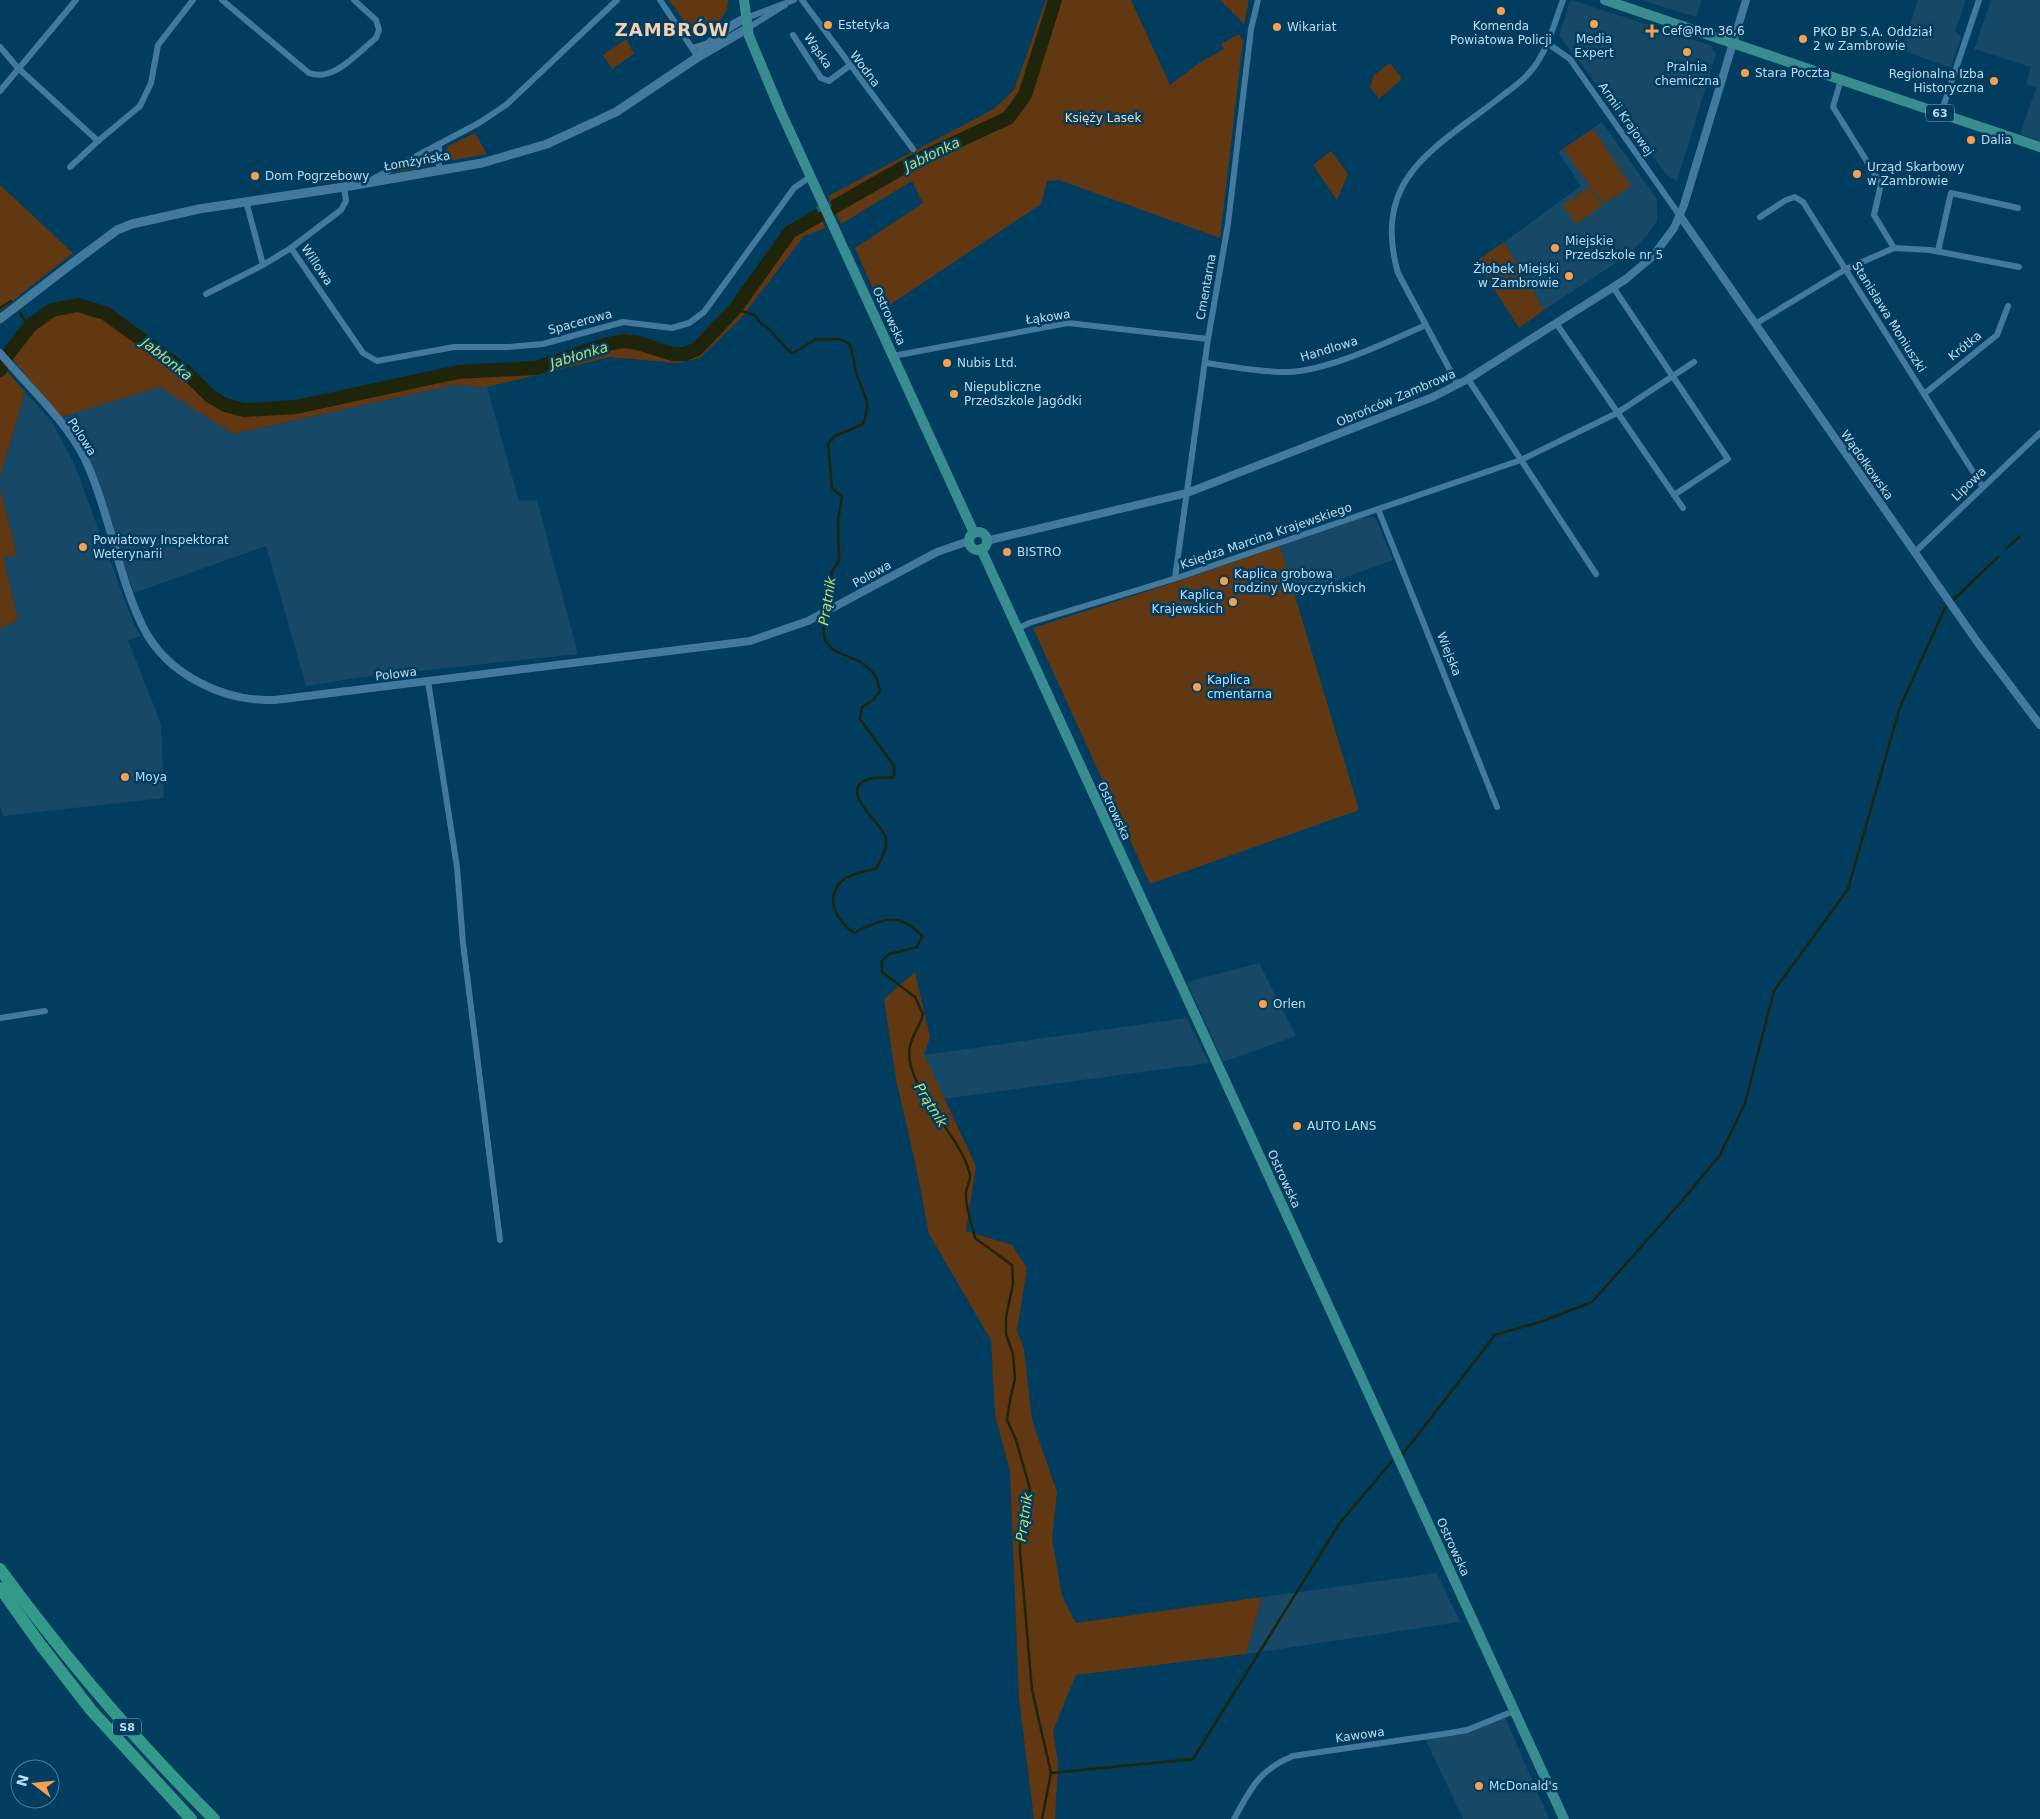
<svg xmlns="http://www.w3.org/2000/svg" width="2040" height="1819" viewBox="0 0 2040 1819" font-family="'DejaVu Sans',sans-serif">
  <style>
    .built { fill: #174866 }
    .green { fill: #613812 }
    .lines { fill: none; stroke-linecap: round; stroke-linejoin: round }
    .stream { stroke: #1f250a; stroke-width: 2.5 }
    .river { stroke: #1f250a; stroke-width: 14 }
    .minor-tunnel { stroke: #1d5574; stroke-width: 6; stroke-dasharray: 6 3; stroke-linecap: butt }
    .minor { stroke: #43799d; stroke-width: 6 }
    .tertiary { stroke: #43799d; stroke-width: 8 }
    .secondary { stroke: #43799d; stroke-width: 9 }
    .primary { stroke: #398c90; stroke-width: 10 }
    .motorway { stroke: #398; stroke-width: 12 }
    .poi-dot { fill: #fa9f4e; stroke: #003d5e; stroke-width: 2 }
    .labels { text-anchor: middle; dominant-baseline: central; stroke-width: 5; stroke-linejoin: round; paint-order: stroke }
    .shield { fill: #003d5e; stroke: #87acc4; stroke-width: 1 }
    .shield-label { font-size: 11px; font-weight: bold; fill: #c1dcf0 }
    .poi-label { font-size: 12px; fill: #c1dcf0; stroke: #003d5e; text-anchor: start }
    .street-label { font-size: 12px; fill: #c1dcf0; stroke: #003d5e }
    .park-label { font-size: 12px; fill: #fcd7ba; stroke: #003d5e }
    .water-label { font-size: 14px; font-style: italic; fill: #c4dd6d; stroke: #003d5e }
    .district-label { font-size: 18px; font-weight: bold; letter-spacing: 1px; fill: #f6cfb1; stroke: #003d5e }
  </style>
  <rect width="100%" height="100%" fill="#003d5e"/>
  <g class="built">
    <path d="M1572,0L1710,45L1716,54L1677,181L1667,175L1559,36L1569,4Z"/>
    <path d="M1641,0H1702L1696,17Z"/>
    <path d="M1918,0H1966L1955,31L1961,37L1951,68L1901,50Z"/>
    <path d="M1991,0H2040V141L2020,134L2036,88L2026,84L2031,67L1974,49Z"/>
    <path d="M1602,122L1657,199V221L1646,237L1628,255L1544,310L1504,242L1581,186L1558,152Z"/>
    <path d="M454,385L487,387L519,501L537,500L578,654L363,677L306,686L266,546L134,593L87,457L61,417L160,386L233,434Z"/>
    <path d="M25,392L53,423L75,466L134,625L141,636L128,640L161,724L164,798L3,816L0,805V629L18,620L3,558L17,554L0,490V477Z"/>
    <path d="M1353,517H1375L1393,560L1295,596L1280,546Z"/>
    <path d="M1259,963L1296,1036L1223,1062L1187,982Z"/>
    <path d="M1187,1018L1209,1063L943,1099L924,1055Z"/>
    <path d="M1437,1573L1460,1622L1246,1654L1262,1597Z"/>
    <path d="M1504,1715L1549,1819H1463L1425,1738L1450,1733Z"/>
  </g>
  <g class="green">
    <path d="M669,0H728C728,18 714,26 699,34L693,33Z"/>
    <path d="M1046,0H1131L1170,85L1199,63L1224,49L1221,44L1239,34L1243,41L1220,238L1059,180L1047,181L1041,204L882,310L855,248L923,203L912,181L841,224L828,196L994,109L1014,90Z"/>
    <path d="M1220,0H1249L1244,25V24Z"/>
    <path d="M626,39L634,54L612,69L603,55Z"/>
    <path d="M1390,63L1402,79L1379,99L1370,87L1374,75Z"/>
    <path d="M1593,129L1631,186L1603,204L1563,149Z"/>
    <path d="M475,133L487,154L449,161L443,158L448,146Z"/>
    <path d="M1331,151L1348,174L1337,200L1313,165Z"/>
    <path d="M432,152L434,165L394,173L397,170Z"/>
    <path d="M0,185L73,253L0,311Z"/>
    <path d="M1589,187L1602,206L1576,224L1563,205Z"/>
    <path d="M820,217L826,228L804,236L741,318L700,358L677,363L610,357L487,387L454,385L233,434L160,387L61,417L13,360L24,337L46,319L77,310L95,315L118,327L185,379L215,407L236,414H278L450,376L468,374L500,376L535,371L617,347H637L673,358L685,357L696,352L734,317L795,234Z"/>
    <path d="M1504,242L1544,310L1519,328L1476,261Z"/>
    <path d="M0,363L25,392L0,477Z"/>
    <path d="M0,490L17,554L3,558L18,620L0,629Z"/>
    <path d="M1280,546L1359,810L1150,884L1033,628L1170,584Z"/>
    <path d="M915,972L930,1037L924,1055L976,1166L966,1231L1012,1245L1027,1268L1017,1331L1024,1349L1032,1420L1057,1492L1052,1539L1062,1596L1076,1623L1262,1597L1246,1654L1076,1675L1053,1731L1058,1762L1055,1819H1034L1019,1699L1010,1471L995,1415L991,1340L929,1234L917,1171L896,1079L884,999Z"/>
  </g>
  <g class="lines">
    <g class="stream">
      <path d="M0,308L11,301"/>
      <path d="M735,309L755,315L761,324L768,328L790,352L793,353L816,339C831,342 835,334 850,345C853,354 854,363 856,372C862,394 873,399 863,424L835,436L828,444L832,488L842,497L838,520L839,561L832,571L827,609"/>
      <path d="M20,313L29,327"/>
      <path d="M2006,549L2019,537"/>
      <path d="M826,614C813,664 858,647 875,676C878,680 878,686 880,691L873,700L862,707L860,719L894,766V777C886,778 873,777 866,780C838,792 884,825 886,838C888,848 880,860 877,868C867,871 850,874 843,880C823,898 837,921 854,933C880,919 900,911 922,936L917,947L889,954L882,961V972L915,997L923,1014C920,1026 912,1036 910,1046C901,1084 963,1137 970,1175C971,1181 966,1187 966,1193C965,1207 972,1224 975,1238L1012,1265L1013,1284L1006,1317V1334L1013,1354L1015,1379L1010,1400L1007,1420L1016,1440L1030,1489L1020,1532V1551L1032,1690L1051,1773L1042,1819"/>
      <path d="M1403,1454L1495,1335L1540,1322L1592,1302L1681,1202L1720,1155L1745,1103L1774,991L1848,889L1900,707L1945,608L1998,557"/>
      <path d="M1051,1773L1193,1759L1339,1524L1393,1460"/>
    </g>
    <path class="river" d="M0,370L6,357L31,325L52,310L78,305L105,313L186,372L210,396L225,405L244,410L296,407L458,372L536,368L608,344L623,341L638,343L673,354H685L697,349L735,309L790,232L911,163L1008,118L1025,95L1055,0"/>
    <path class="minor-tunnel" d="M817,210L832,203"/>
    <g class="minor">
      <path d="M222,0L309,73C334,82 357,53 376,38L379,30L376,20L354,0"/>
      <path d="M660,0L698,57"/>
      <path d="M802,0L913,149"/>
      <path d="M746,18L794,0"/>
      <path d="M748,28L785,5"/>
      <path d="M793,35L821,78L829,81L849,66"/>
      <path d="M1547,43L1570,59L1680,216"/>
      <path d="M0,47L18,68L98,141L70,167"/>
      <path d="M692,48L708,43"/>
      <path d="M1841,79L1833,107L1881,184L1874,215L1894,248"/>
      <path d="M0,91L76,0"/>
      <path d="M1941,113L1979,0"/>
      <path d="M98,141L140,106L151,83L158,45L193,0"/>
      <path d="M439,144V169"/>
      <path d="M369,181L479,123L506,105L617,0"/>
      <path d="M246,201L263,265"/>
      <path d="M1760,217L1786,200L1795,197L1803,202L1982,486"/>
      <path d="M291,248L363,353L377,361L454,347H507L543,344L623,322L672,328L689,323L704,312L794,188L810,177"/>
      <path d="M1938,251L1951,193L2018,208"/>
      <path d="M1613,287L1728,459L1674,495"/>
      <path d="M206,294L263,265L291,248L341,210L346,201L344,187"/>
      <path d="M1556,323L1683,508"/>
      <path d="M1755,324L1846,269L1894,248L1930,250L2019,267"/>
      <path d="M893,356L1068,323L1208,339"/>
      <path d="M1205,363C1232,366 1261,373 1289,372C1330,370 1387,342 1426,325"/>
      <path d="M1458,385L1398,273C1371,178 1434,149 1498,99C1509,90 1521,83 1530,72C1547,53 1554,24 1563,0"/>
      <path d="M1924,394L1997,335L2008,306"/>
      <path d="M1378,509L1497,807"/>
      <path d="M1915,552L2040,433"/>
      <path d="M1596,574L1521,460L1617,413L1694,362"/>
      <path d="M1175,578L1208,339L1228,224L1251,29L1258,0"/>
      <path d="M1017,629L1029,623L1180,577L1521,460L1468,379"/>
      <path d="M428,681L457,867L463,943L500,1240"/>
      <path d="M0,1018L45,1011"/>
      <path d="M1234,1819C1251,1788 1259,1770 1293,1756L1450,1733L1467,1730L1514,1711"/>
    </g>
    <g class="tertiary">
      <path d="M1680,216L1978,643L2040,725"/>
      <path d="M0,353C27,385 67,422 85,459C110,513 117,574 143,627C167,675 224,702 275,700L750,641L808,621L937,552L969,541"/>
      <path d="M986,541L1187,493L1433,397L1468,379L1626,279L1653,256L1674,228L1684,205L1746,0"/>
    </g>
    <g class="secondary">
      <path d="M699,55C712,39 728,26 746,18"/>
      <path d="M0,319L70,265L117,230L132,224L199,209L344,187L482,163L547,144L616,112L698,57L748,28"/>
    </g>
    <g class="primary">
      <path d="M744,0L749,36L780,110L974,533"/>
      <path d="M1605,0L2040,147"/>
      <circle cx="978" cy="541" r="9"/>
      <path d="M981,549L1564,1819"/>
    </g>
    <g class="motorway">
      <path d="M0,1569C65,1658 136,1741 214,1819"/>
      <path d="M0,1588L40,1644L91,1710L191,1819"/>
    </g>
  </g>
  <g class="poi-dot">
    <circle cx="1501" cy="11" r="5"/>
    <circle cx="1594" cy="24" r="5"/>
    <circle cx="828" cy="25" r="5"/>
    <circle cx="1277" cy="27" r="5"/>
    <path d="M1649.5 23.5h5v5h5v5h-5v5h-5v-5h-5v-5h5z"/>
    <circle cx="1803" cy="39" r="5"/>
    <circle cx="1687" cy="52" r="5"/>
    <circle cx="1745" cy="73" r="5"/>
    <circle cx="1994" cy="81" r="5"/>
    <circle cx="1971" cy="140" r="5"/>
    <circle cx="1857" cy="174" r="5"/>
    <circle cx="255" cy="176" r="5"/>
    <circle cx="1555" cy="248" r="5"/>
    <circle cx="1569" cy="276" r="5"/>
    <circle cx="947" cy="363" r="5"/>
    <circle cx="954" cy="394" r="5"/>
    <circle cx="83" cy="547" r="5"/>
    <circle cx="1007" cy="552" r="5"/>
    <circle cx="1224" cy="581" r="5"/>
    <circle cx="1233" cy="602" r="5"/>
    <circle cx="1197" cy="687" r="5"/>
    <circle cx="125" cy="777" r="5"/>
    <circle cx="1263" cy="1004" r="5"/>
    <circle cx="1297" cy="1126" r="5"/>
    <circle cx="1479" cy="1786" r="5"/>
  </g>
  <g class="labels">
    <g class="shield">
      <rect x="1926" y="104.5" width="28" height="17" rx="4"/>
      <rect x="113" y="1718.5" width="28" height="17" rx="4"/>
    </g>
    <g class="shield-label">
      <text x="1940" y="113">63</text>
      <text x="127" y="1727">S8</text>
    </g>
    <g class="poi-label">
      <text x="838" y="25">Estetyka</text>
      <text x="1501" y="26" text-anchor="middle">Komenda<tspan x="1501" dy="14">Powiatowa Policji</tspan></text>
      <text x="1287" y="27">Wikariat</text>
      <text x="1662" y="31">Cef@Rm 36,6</text>
      <text x="1813" y="32">PKO BP S.A. Oddział<tspan x="1813" dy="14">2 w Zambrowie</tspan></text>
      <text x="1594" y="39" text-anchor="middle">Media<tspan x="1594" dy="14">Expert</tspan></text>
      <text x="1687" y="67" text-anchor="middle">Pralnia<tspan x="1687" dy="14">chemiczna</tspan></text>
      <text x="1755" y="73">Stara Poczta</text>
      <text x="1984" y="74" text-anchor="end">Regionalna Izba<tspan x="1984" dy="14">Historyczna</tspan></text>
      <text x="1981" y="140">Dalia</text>
      <text x="1867" y="167">Urząd Skarbowy<tspan x="1867" dy="14">w Zambrowie</tspan></text>
      <text x="265" y="176">Dom Pogrzebowy</text>
      <text x="1565" y="241">Miejskie<tspan x="1565" dy="14">Przedszkole nr 5</tspan></text>
      <text x="1559" y="269" text-anchor="end">Żłobek Miejski<tspan x="1559" dy="14">w Zambrowie</tspan></text>
      <text x="957" y="363">Nubis Ltd.</text>
      <text x="964" y="387">Niepubliczne<tspan x="964" dy="14">Przedszkole Jagódki</tspan></text>
      <text x="93" y="540">Powiatowy Inspektorat<tspan x="93" dy="14">Weterynarii</tspan></text>
      <text x="1017" y="552">BISTRO</text>
      <text x="1234" y="574">Kaplica grobowa<tspan x="1234" dy="14">rodziny Woyczyńskich</tspan></text>
      <text x="1223" y="595" text-anchor="end">Kaplica<tspan x="1223" dy="14">Krajewskich</tspan></text>
      <text x="1207" y="680">Kaplica<tspan x="1207" dy="14">cmentarna</tspan></text>
      <text x="135" y="777">Moya</text>
      <text x="1273" y="1004">Orlen</text>
      <text x="1307" y="1126">AUTO LANS</text>
      <text x="1489" y="1786">McDonald's</text>
    </g>
    <g class="street-label">
      <text transform="translate(818 51) rotate(56)">Wąska</text>
      <text transform="translate(865 69) rotate(53)">Wodna</text>
      <text transform="translate(1626 119) rotate(55)">Armii Krajowej</text>
      <text transform="translate(417 161) rotate(-10)">Łomżyńska</text>
      <text transform="translate(317 265) rotate(56)">Willowa</text>
      <text transform="translate(1206 287) rotate(-80)">Cmentarna</text>
      <text transform="translate(889 316) rotate(65)">Ostrowska</text>
      <text transform="translate(1048 317) rotate(-8)">Łąkowa</text>
      <text transform="translate(1889 317) rotate(58)">Stanisława Moniuszki</text>
      <text transform="translate(580 322) rotate(-15)">Spacerowa</text>
      <text transform="translate(1965 346) rotate(-39)">Krótka</text>
      <text transform="translate(1329 349) rotate(-17)">Handlowa</text>
      <text transform="translate(1396 398) rotate(-23)">Obrońców Zambrowa</text>
      <text transform="translate(82 437) rotate(57)">Polowa</text>
      <text transform="translate(1867 465) rotate(55)">Wądołkowska</text>
      <text transform="translate(1969 484) rotate(-44)">Lipowa</text>
      <text transform="translate(1266 536) rotate(-19)">Księdza Marcina Krajewskiego</text>
      <text transform="translate(872 574) rotate(-29)">Polowa</text>
      <text transform="translate(1449 654) rotate(68)">Wiejska</text>
      <text transform="translate(396 674) rotate(-7)">Polowa</text>
      <text transform="translate(1114 811) rotate(65)">Ostrowska</text>
      <text transform="translate(1284 1179) rotate(65)">Ostrowska</text>
      <text transform="translate(1453 1547) rotate(65)">Ostrowska</text>
      <text transform="translate(1360 1735) rotate(-8)">Kawowa</text>
    </g>
    <g class="park-label">
      <text x="1103" y="118">Księży Lasek</text>
    </g>
    <g class="water-label">
      <text transform="translate(932 154) rotate(-26)">Jabłonka</text>
      <text transform="translate(579 355) rotate(-17)">Jabłonka</text>
      <text transform="translate(167 359) rotate(38)">Jabłonka</text>
      <text transform="translate(827 601) rotate(-81)">Prątnik</text>
      <text transform="translate(931 1105) rotate(58)">Prątnik</text>
      <text transform="translate(1024 1517) rotate(-82)">Prątnik</text>
    </g>
    <g class="district-label">
      <text x="672" y="29">ZAMBRÓW</text>
    </g>
  </g>
  <g transform="translate(35 1784) rotate(286)"><circle r="24" fill="#003d5e" stroke="#4d7d98"/>
  <path d="M0-4L9 19L0 12L-9 19Z" fill="#fa9f4e"/>
  <text y="-8" font-size="14" font-weight="bold" text-anchor="middle" fill="#c1dcf0">N</text>
  </g>
</svg>
